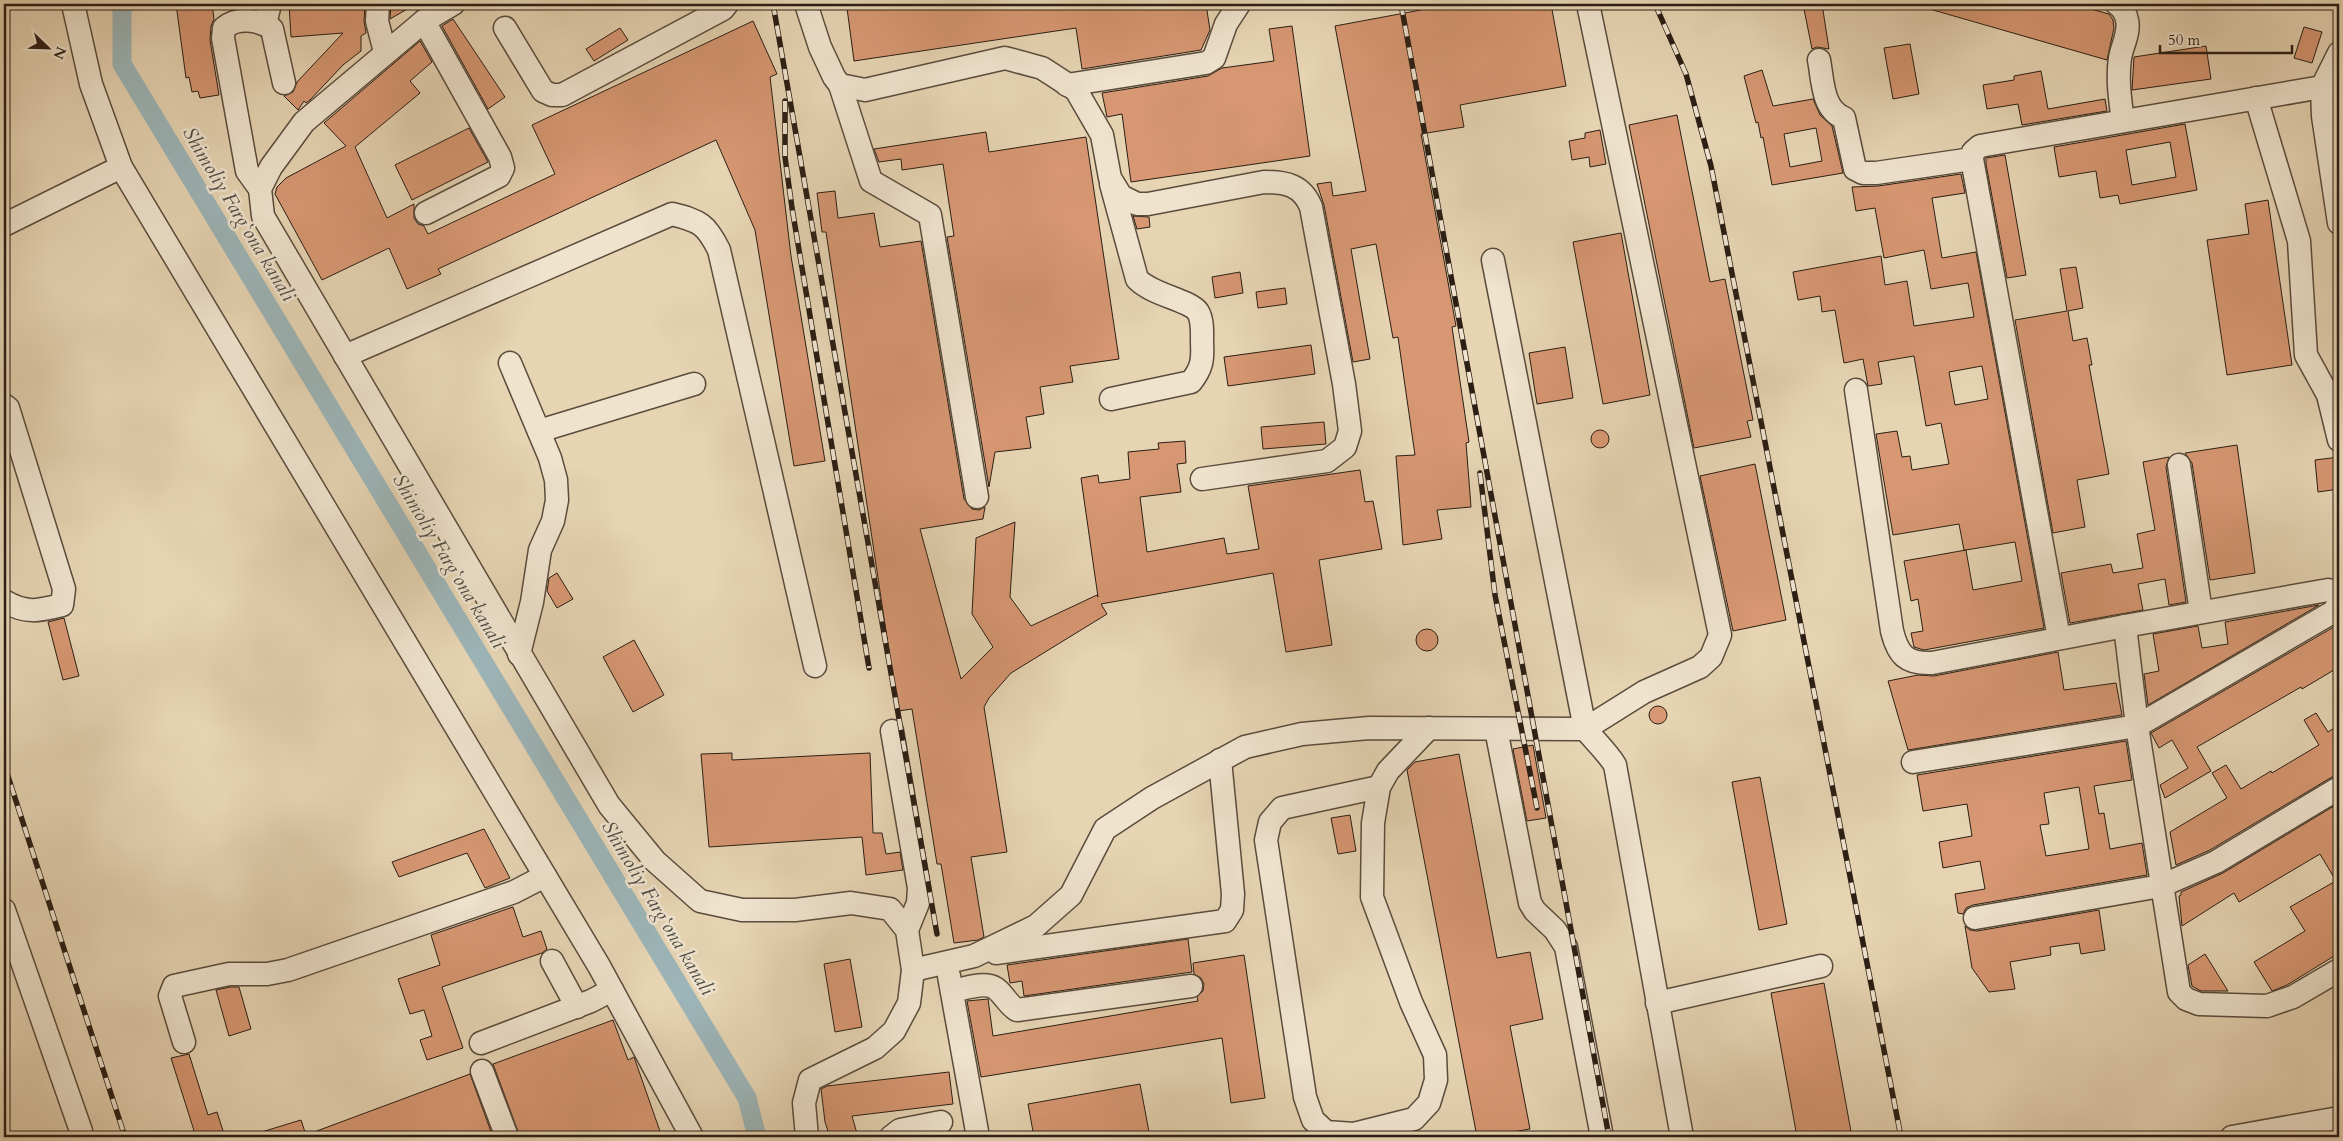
<svg xmlns="http://www.w3.org/2000/svg" width="2343" height="1141" viewBox="0 0 2343 1141" font-family="Cardo,serif">
  <style>
    .lines { fill: none; stroke-linecap: round; stroke-linejoin: round }
    .canal { stroke: #9cb5b8; stroke-width: 19 }
    .building { fill: #d69772; stroke: #2b1e14; fill-rule: evenodd }
    .minor-casing { stroke: #5a4c3c; stroke-width: 25 }
    .minor { stroke: #efe3ce; stroke-width: 22 }
    .rail-casing { stroke: #2b1e14; stroke-width: 5.5 }
    .rail { stroke: #efe3ce; stroke-width: 4; stroke-dasharray: 11; stroke-linecap: butt }
    .labels { text-anchor: middle; dominant-baseline: central; stroke-width: 5; stroke-linejoin: round; paint-order: stroke }
    .water-label { font-size: 20px; font-style: italic; fill: #4d4b45; stroke: #efe3ce }
  </style>
  <rect width="100%" height="100%" fill="#e6d4b3"/>
  <filter id="stains"><feTurbulence type="fractalNoise" baseFrequency=".004" numOctaves="4"/><feColorMatrix values="0 0 0 0 .2 0 0 0 0 .09 0 0 0 0 .02 0 0 0 .5 -.17"/></filter>
  <radialGradient id="worn" r=".72"><stop offset=".6" stop-color="#630" stop-opacity="0"/><stop offset="1" stop-color="#630" stop-opacity=".3"/></radialGradient>
  <g class="lines">
    <path class="canal" d="M122,4V64L747,1098L757,1137"/>
  </g>
  <g class="building">
    <path d="M176,4H212L214,19L211,26L210,40L219,95L200,98L198,91L192,92L189,77L186,78Z"/>
    <path d="M289,4H365L364,21L366,33L361,36V51L343,65L310,100L306,103L304,101L298,110L284,96L293,92L297,82L343,33L291,37Z"/>
    <path d="M391,4H416L390,19Z"/>
    <path d="M876,4H1206L1210,30L1201,50L1082,69L1076,28L854,61L847,8Z"/>
    <path d="M1420,4H1551L1566,86L1460,105L1464,127L1421,134L1456,326L1452,327L1469,442L1466,443L1471,507L1437,510L1442,539L1403,545L1396,456L1415,455L1398,337L1393,338L1376,244L1351,249L1370,359L1353,362L1324,205L1317,184L1331,182L1333,196L1366,191L1335,26L1421,10Z"/>
    <path d="M1803,4H1822L1829,49L1817,47L1812,49Z"/>
    <path d="M1927,4H2073L2109,14L2113,20L2114,28L2107,60L1926,8Z"/>
    <path d="M453,19L505,97L488,109L442,26Z"/>
    <path d="M753,21L777,74L770,77L791,256L825,461L794,466L755,230L716,140L438,269L441,274L407,289L389,248L322,280L275,194L277,187L286,178L346,146L324,123L420,41L432,62L410,81L420,93L355,147L387,218L414,204V218L418,224L424,226L428,234L555,174L532,125Z"/>
    <path d="M1292,26L1310,156L1131,182L1122,114L1107,117L1102,93L1208,76L1222,68L1274,61L1269,29Z"/>
    <path d="M2304,27L2322,32L2312,63L2294,58Z"/>
    <path d="M620,28L628,40L594,61L586,49Z"/>
    <path d="M1910,44L1919,94L1893,99L1884,48Z"/>
    <path d="M2206,46L2211,79L2132,90L2134,57Z"/>
    <path d="M1762,70L1773,106L1813,99L1820,115L1832,126L1843,173L1772,185L1763,137L1761,138L1758,122L1756,123L1744,76ZM1816,128L1822,161L1790,167L1784,134Z"/>
    <path d="M2041,71L2048,109L2105,99L2107,111L2022,125L2018,104L1987,109L1983,85L2014,80V76Z"/>
    <path d="M1677,115L1710,282L1725,279L1753,420L1747,421L1751,437L1694,448L1629,125Z"/>
    <path d="M2185,124L2197,190L2120,204L2118,195L2100,198L2096,171L2059,177L2054,147ZM2170,142L2176,177L2132,185L2126,150Z"/>
    <path d="M469,128L488,162L412,200L395,165Z"/>
    <path d="M1600,130L1606,164L1590,167L1589,157L1572,160L1569,141L1585,138V133Z"/>
    <path d="M986,132L989,152L1086,137L1119,359L1070,366L1073,382L1040,387L1044,414L1026,417L1031,448L995,452L989,487L947,237L954,236L943,164L902,170L901,159L879,162L874,149Z"/>
    <path d="M2005,155L2026,275L2007,278L1986,164V158Z"/>
    <path d="M1961,174L1965,193L1932,198L1942,258L1976,252L2044,628L1924,650L1914,647L1911,633L1923,631L1918,599L1911,601L1904,561L1966,550H1964L1959,524L1893,535L1876,434L1897,431L1902,457L1910,456L1912,470L1949,464L1941,423L1926,426L1914,356L1878,362L1882,384L1868,386L1863,359L1844,363L1835,310L1822,312L1820,296L1798,300L1793,272L1881,256L1885,285L1907,281L1914,326L1974,317L1968,283L1931,289L1924,250L1884,258L1875,208L1856,211L1852,187L1878,186ZM1982,366L1988,399L1955,405L1949,372ZM2015,542L2022,581L1973,590L1966,550Z"/>
    <path d="M835,191L838,218L874,213L880,247L921,241L964,499L972,509L979,510L985,507L983,519L920,529L961,679L993,647L972,614L976,538L1015,522L1010,597L1031,626L1097,595L1098,597L1081,478L1098,475L1099,483L1130,479L1128,452L1159,449L1158,443L1185,441L1186,463L1177,464L1181,492L1140,497L1147,552L1224,538L1227,554L1259,549L1248,486L1360,470L1365,502L1373,501L1382,549L1319,560L1332,645L1286,652L1273,573L1101,604L1107,614L1011,673L989,698L984,707L1007,852L971,857L984,937L978,940L954,943L941,864H937L912,709L898,711L826,232H822L817,193Z"/>
    <path d="M2268,200L2292,365L2227,375L2207,240L2249,234L2245,204Z"/>
    <path d="M1133,216L1149,217L1150,227L1137,229Z"/>
    <path d="M1621,233L1650,395L1603,404L1573,242Z"/>
    <path d="M2076,267L2083,308L2068,311L2073,341L2087,338L2092,365H2089L2109,474L2077,480L2085,527L2053,533L2015,320L2067,311L2060,269Z"/>
    <path d="M1240,272L1243,293L1215,298L1212,277Z"/>
    <path d="M1285,288L1287,304L1258,308L1256,292Z"/>
    <path d="M1311,345L1315,374L1228,386L1224,357Z"/>
    <path d="M1565,347L1573,398L1537,404L1529,353Z"/>
    <path d="M1324,422L1326,444L1263,449L1261,427Z"/>
    <circle cx="1600" cy="439" r="9"/>
    <path d="M2237,445L2255,573L2210,580L2192,463L2185,453Z"/>
    <path d="M2169,457L2166,467L2186,602L2169,605L2165,579L2138,584L2143,610L2070,623L2061,573L2111,564L2113,573L2143,568L2137,534L2155,530L2143,462Z"/>
    <path d="M2339,457V489L2318,492L2315,460Z"/>
    <path d="M1755,464L1786,620L1733,631L1700,476Z"/>
    <path d="M557,573L573,599L557,608L547,591L549,578Z"/>
    <path d="M2319,605L2148,705L2144,674L2159,671L2153,634L2198,626L2202,648L2228,644L2225,622Z"/>
    <path d="M64,618L79,676L63,680L48,622Z"/>
    <path d="M2339,624V667L2302,689L2301,687L2197,747L2211,771L2165,798L2160,785L2188,768L2172,740L2159,748L2151,733Z"/>
    <circle cx="1427" cy="640" r="11"/>
    <path d="M634,640L664,695L633,712L603,657Z"/>
    <path d="M2058,652L2064,690L2116,683L2122,715L1908,750L1888,681L1918,675L1934,676Z"/>
    <circle cx="1658" cy="715" r="9"/>
    <path d="M2316,713L2328,732L2339,725V775L2332,777L2210,850L2176,865L2170,832L2227,798L2212,773L2226,765L2241,789L2271,771L2272,773L2319,745L2304,720Z"/>
    <path d="M2126,741L2132,780L2094,786L2099,814L2104,813L2110,849L2142,843L2147,875L1973,905L1966,908L1963,914L1958,913L1955,894L1985,889L1980,861L1943,868L1939,842L1972,836L1967,804L1923,811L1917,775ZM2079,787L2089,849L2046,856L2040,825L2049,824L2044,793Z"/>
    <path d="M1533,745L1546,818L1527,821L1513,749Z"/>
    <path d="M732,753V760L870,753L873,833H882L886,854L900,852L903,870L866,875L862,837L709,847L701,754Z"/>
    <path d="M1459,754L1497,958L1530,952L1543,1019L1510,1026L1530,1129L1485,1137H1477L1407,770L1415,762Z"/>
    <path d="M1760,777L1787,924L1759,930L1732,782Z"/>
    <path d="M2339,803V843L2334,846L2339,856V886L2320,854L2239,902L2234,893L2182,926L2179,896L2181,895V892L2223,873Z"/>
    <path d="M1350,815L1356,851L1338,854L1331,818Z"/>
    <path d="M484,829L510,878L485,888L467,853L399,877L392,862Z"/>
    <path d="M2334,882L2339,890V953L2287,985L2272,991L2254,962L2305,931L2290,907Z"/>
    <path d="M513,907L523,937L541,931L547,949L542,953L442,987L463,1048L427,1060L420,1040L432,1036L424,1010L410,1014L398,979L440,965L431,935Z"/>
    <path d="M2099,910L2105,950L2081,954L2079,943L2050,947L2051,955L2010,962L2015,989L1989,992L1972,968L1965,926L1970,930L1977,931Z"/>
    <path d="M1188,939L1192,972L1024,996L1022,981L1010,983L1007,965Z"/>
    <path d="M2205,954L2228,991H2201L2192,986L2188,965Z"/>
    <path d="M1244,955L1265,1098L1231,1103L1222,1038L981,1077L967,1001L988,999L993,1036L1198,1001L1197,997L1203,991L1204,984L1201,978L1194,974L1193,963Z"/>
    <path d="M850,959L862,1027L835,1032L824,964Z"/>
    <path d="M1824,983L1852,1137H1797L1771,993Z"/>
    <path d="M230,987H239L251,1029L229,1036L216,990Z"/>
    <path d="M613,1020L628,1060L634,1057L662,1137H520L493,1064Z"/>
    <path d="M189,1054L208,1115L217,1112L225,1137H196L171,1058Z"/>
    <path d="M949,1072L953,1104L852,1116L858,1137H830L825,1122L821,1089L827,1086Z"/>
    <path d="M470,1074L493,1137H256L255,1134L301,1120L306,1135Z"/>
    <path d="M1140,1084L1150,1137H1034L1028,1104Z"/>
  </g>
  <g class="lines">
    <defs>
      <g id="minor">
        <path d="M73,4L91,84L121,167L599,966L692,1137"/>
        <path d="M378,4L377,21L385,52"/>
        <path d="M453,4L424,21L304,122L271,167L260,189L263,216L609,805L655,861L700,901L742,910H795L851,903L890,909L907,930L913,970L909,1003L894,1031L875,1048L810,1080L804,1103L807,1137"/>
        <path d="M806,4L820,47L834,77L840,85L865,90L1005,58L1042,68L1076,90L1102,135L1110,178L1121,196L1137,204H1148L1264,182C1286,182 1302,185 1311,207L1344,384L1350,431L1345,447L1327,461L1202,479"/>
        <path d="M2117,4C2122,7 2126,14 2127,20C2130,33 2122,46 2120,58C2117,79 2120,100 2123,121"/>
        <path d="M424,21L500,157L503,168L499,176L426,213"/>
        <path d="M265,24L270,4"/>
        <path d="M505,28L543,91L552,95H562L723,9L727,4"/>
        <path d="M2339,53L2322,87L2323,116L2339,223"/>
        <path d="M1819,60C1823,81 1822,109 1844,118L1855,169L1863,173H1876L1972,159"/>
        <path d="M840,85L871,181L930,215L977,497"/>
        <path d="M1067,85L1206,63L1214,58L1226,24L1239,4"/>
        <path d="M2256,98L2299,241L2306,355L2328,395L2339,440"/>
        <path d="M260,189L247,171L223,38L224,28C237,17 259,19 272,29L284,83"/>
        <path d="M4,225L121,167"/>
        <path d="M1493,260L1585,729L1644,692L1700,667L1711,657L1720,635L1588,4"/>
        <path d="M345,356L672,214C700,221 706,224 719,250L815,666"/>
        <path d="M510,363L550,458L556,480L557,500L553,521L540,550L532,602L519,654"/>
        <path d="M1856,390L1892,631C1898,655 1906,664 1932,663L2125,626L2328,590L2339,592"/>
        <path d="M1111,399L1191,382C1202,368 1203,360 1202,343C1202,334 1203,320 1198,312C1190,300 1152,295 1137,279L1111,184"/>
        <path d="M4,405L8,408L64,589L62,605C38,611 26,614 4,601"/>
        <path d="M539,431L694,384"/>
        <path d="M2179,465L2201,612"/>
        <path d="M2125,626L2137,726L2179,992L2186,999L2199,1004L2267,1006L2293,997L2339,970"/>
        <path d="M2059,638L1972,159L1973,152L1980,146L2322,87"/>
        <path d="M1496,729L1530,903L1535,911L1555,930L1566,947L1602,1137"/>
        <path d="M892,731L919,888L918,903L907,930"/>
        <path d="M1913,762L2137,726L2333,612L2339,603"/>
        <path d="M1379,787L1282,808L1270,822L1266,840L1305,1097L1313,1120L1326,1132L1354,1134L1414,1119L1429,1103L1436,1080L1435,1055L1411,1002L1372,897L1373,823L1379,787L1388,771L1429,728"/>
        <path d="M4,910L81,1131"/>
        <path d="M1975,918L2161,886L2216,862L2339,788"/>
        <path d="M996,953L1225,921L1232,910L1233,894L1220,760"/>
        <path d="M552,961L577,1007"/>
        <path d="M913,970L974,956L1036,926L1071,895L1105,829L1152,798L1245,747L1302,734L1369,728L1585,729C1595,741 1607,752 1615,765L1682,1137"/>
        <path d="M949,976L978,1137"/>
        <path d="M952,991C963,989 985,981 995,988C1004,994 1007,1004 1017,1010L1191,986"/>
        <path d="M1657,1003L1821,966"/>
        <path d="M184,1042L170,996L174,986L229,974H267L288,970L514,892L545,876"/>
        <path d="M481,1043L591,1001L612,990"/>
        <path d="M482,1071L507,1137"/>
        <path d="M891,1137L900,1130L941,1122"/>
        <path d="M2232,1137L2339,1118"/>
      </g>
    </defs>
    <use href="#minor" class="minor-casing"/>
    <use href="#minor" class="minor"/>
    <defs>
      <g id="rail">
        <path d="M773,4L937,934"/>
        <path d="M1401,4L1609,1137"/>
        <path d="M1655,4L1686,74L1711,166L1901,1137"/>
        <path d="M785,101V157L792,208L869,668"/>
        <path d="M1480,473L1495,595L1537,808"/>
        <path d="M4,764L125,1137"/>
      </g>
    </defs>
    <use href="#rail" class="rail-casing"/>
    <use href="#rail" class="rail"/>
  </g>
  <g class="labels">
    <g class="water-label">
      <text transform="translate(239 214) rotate(59)">Shimoliy Fargʻona kanali</text>
      <text transform="translate(449 561) rotate(59)">Shimoliy Fargʻona kanali</text>
      <text transform="translate(658 908) rotate(59)">Shimoliy Fargʻona kanali</text>
    </g>
  </g>
  <rect width="2343" height="1141" fill="none" stroke="#e6d4b3" stroke-width="20"/>
  <rect x="5" y="5" width="2333" height="1131" fill="none" stroke="#2b1e14" stroke-width="2.5"/>
  <rect x="10" y="10" width="2323" height="1121" fill="none" stroke="#2b1e14"/>
  <g transform="translate(48 48) rotate(113)" stroke="#efe3ce" stroke-width="4" paint-order="stroke">
  <path d="M0-4L9 19L0 12L-9 19Z" fill="#2b1e14"/>
  <text y="-8" font-size="14" font-weight="bold" text-anchor="middle" fill="#2b1e14">N</text>
  </g>
  <path d="M2160 45v8h132v-8" fill="none" stroke="#2b1e14" stroke-width="2.5"/>
  <text x="2168" y="45" font-size="15" fill="#2b1e14" stroke="#efe3ce" stroke-width="4" paint-order="stroke">50 m</text>
  <rect width="100%" height="100%" filter="url(#stains)"/>
  <rect width="100%" height="100%" fill="url(#worn)"/>
</svg>
